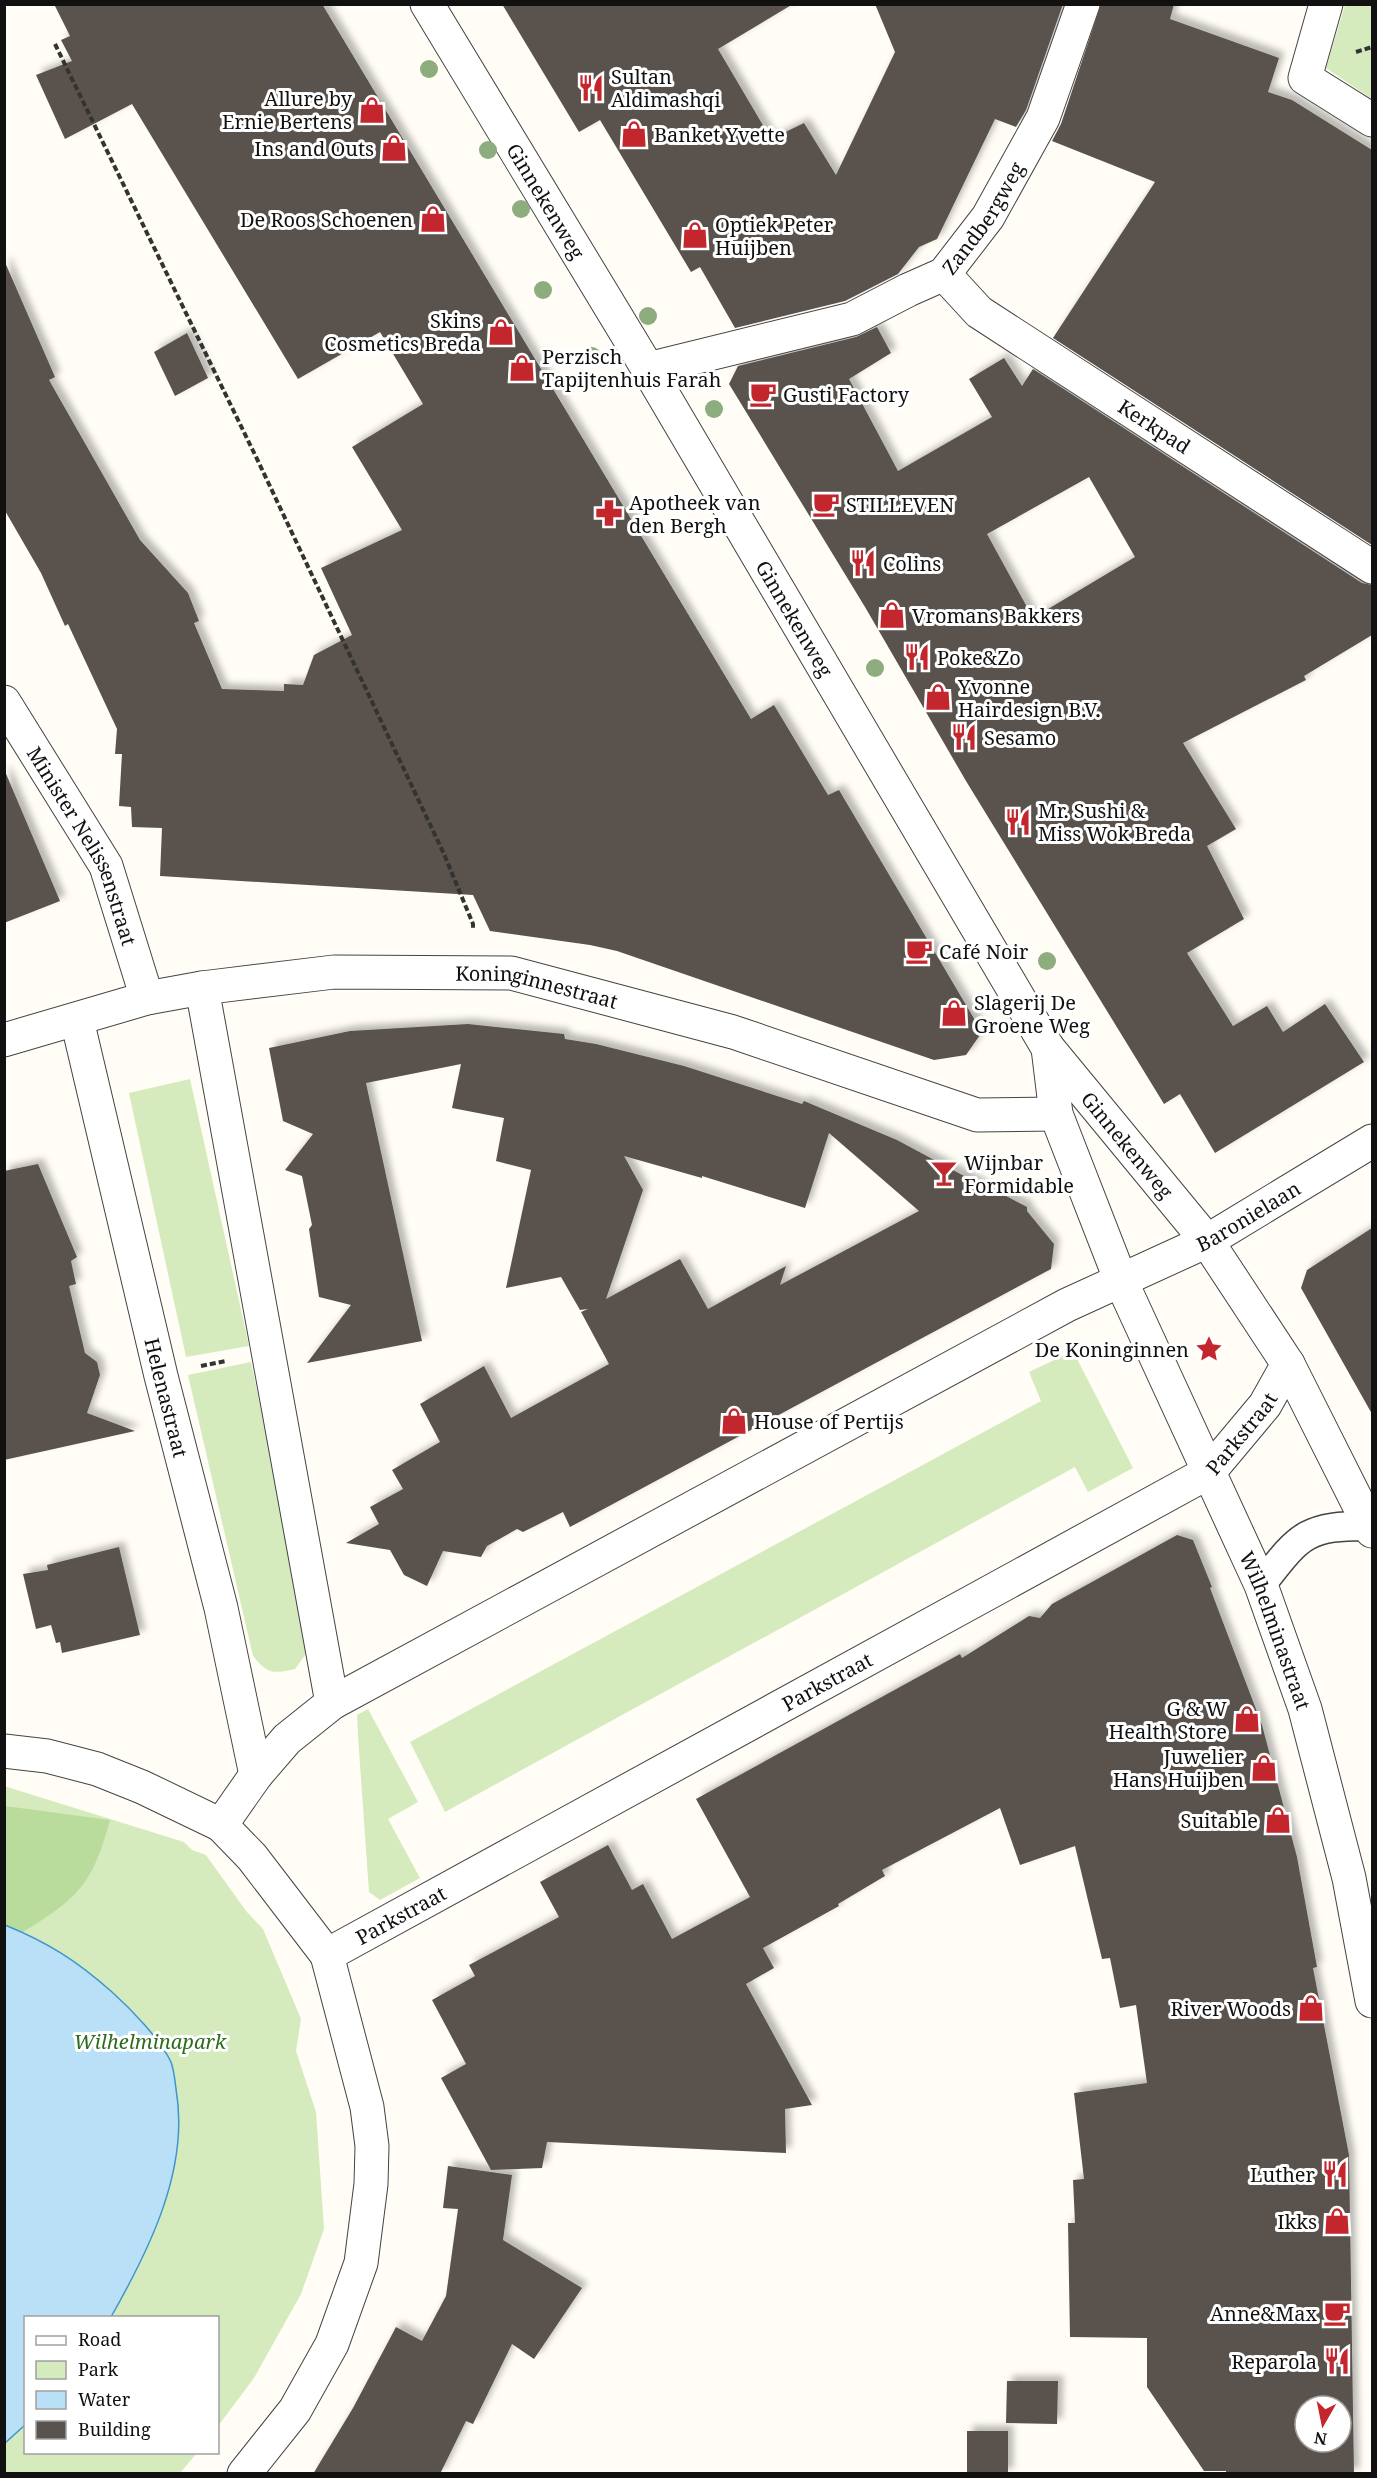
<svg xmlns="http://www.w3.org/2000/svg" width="1377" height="2478" viewBox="0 0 1377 2478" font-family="'Noto Serif',serif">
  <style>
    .green { fill: #d5ebbd }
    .forest { fill: #b9dc9c }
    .water { fill: #b9e0f7; stroke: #3f96cf; stroke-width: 1.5 }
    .building { fill: #5a524d; fill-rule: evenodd; filter: url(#shadow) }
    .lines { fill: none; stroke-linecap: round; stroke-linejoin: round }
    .service-casing { stroke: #444; stroke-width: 31 }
    .minor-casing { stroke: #444; stroke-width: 35 }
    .tertiary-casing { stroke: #444; stroke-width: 35 }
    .path { stroke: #333; stroke-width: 4; stroke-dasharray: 6 3; stroke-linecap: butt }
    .service { stroke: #fff; stroke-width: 28 }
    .minor { stroke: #fff; stroke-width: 33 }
    .tertiary { stroke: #fff; stroke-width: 33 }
    .tree { fill: #8dad7f }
    .labels { text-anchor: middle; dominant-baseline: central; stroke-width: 6; stroke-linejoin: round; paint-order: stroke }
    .poi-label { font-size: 20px; fill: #111; stroke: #fff; text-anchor: start }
    .street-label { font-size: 20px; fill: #111; stroke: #fff }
    .park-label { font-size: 20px; font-style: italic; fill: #2f6b1f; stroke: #fff }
  </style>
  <defs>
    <filter id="shadow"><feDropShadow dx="5.5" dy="-5.5" stdDeviation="3" flood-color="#0004"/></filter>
  </defs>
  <rect width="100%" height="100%" fill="#fffdf5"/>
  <g class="green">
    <path d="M1345,5H1372V99L1326,68Z"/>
    <path d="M190,1079L249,1346L186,1357L129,1093Z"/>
    <path d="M1073,1351L1133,1468L1088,1492L1075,1467L445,1812L410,1742L1041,1401L1029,1372Z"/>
    <path d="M251,1362L311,1647L295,1669C273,1674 268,1674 253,1656L188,1375Z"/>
    <path d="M368,1709L418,1802L388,1819L420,1878L380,1900L369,1892L358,1736L357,1715Z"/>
    <path d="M4,1786L184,1842L192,1850L206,1855L246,1911L263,1929L301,2019L296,2051L316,2112L324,2229L301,2294L254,2378L218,2426V2318H26V2452L197,2453L180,2473H5Z"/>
  </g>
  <path class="forest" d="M5,1806L110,1820C92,1885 79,1897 23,1932L5,1925Z"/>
  <path class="water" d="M5,1925C49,1943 77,1961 112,1992C131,2009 160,2039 171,2062C174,2070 175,2081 176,2089C190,2169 149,2250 111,2317L26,2318L25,2425L5,2443Z"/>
  <g class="building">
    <path d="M54,4H322L751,719L774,705L828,795L839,790L982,1032L966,1055L934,1060L617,951L590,945L490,931L473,895L160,876L162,828L132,827L131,807L119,806L122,754H115L117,729L68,624L65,626L41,573L4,509V260L55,377L49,380L140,540L188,593L199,621L194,623L222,689L284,691V684L303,685L314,655L352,635L321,568L402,530L352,447L423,404L380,332L298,379L132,104L65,139L36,75L72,61L61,40L70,36Z"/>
    <path d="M502,4H793L718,49L771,139L804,123L836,175L895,52L875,4H1063L1026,110L1016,127L995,119L937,239L919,247L898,274L845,301L735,328L700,267L691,272L600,120L579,132Z"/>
    <path d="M1101,4H1174L1170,19L1279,58L1268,92L1292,100L1372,150V545L1053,338L1155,182L1052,141L1061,124Z"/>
    <path d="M877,327L891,353L849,379L898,471L992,417L969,379L1004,358L1022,386L1033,369L1362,583L1372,585V635L1304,676L1306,680L1183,743L1236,829L1207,846L1244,919L1187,953L1233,1026L1267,1006L1283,1032L1325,1004L1364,1062L1215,1153L1180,1094L1164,1104L966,781L865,607L729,384L738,366L856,337ZM1089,477L1135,557L1033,618L987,534Z"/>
    <path d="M187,333L208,378L175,396L154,352Z"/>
    <path d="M4,769L60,901L4,923Z"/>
    <path d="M468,1024L564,1034L565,1039L596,1044L684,1066L802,1104L804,1101L897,1140L992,1191L995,1190L1027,1207V1211L1054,1244L1051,1269L570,1527L563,1512L523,1532L517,1529L487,1546L481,1557L443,1551L427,1586L404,1575L390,1550L346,1543L379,1524L370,1507L403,1489L392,1470L440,1442L420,1404L484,1366L511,1418L609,1364L581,1312L588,1309L580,1310L561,1277L506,1288L531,1170L496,1161L504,1118L452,1108L461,1064L366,1083L422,1341L307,1363L351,1305L319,1297L309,1229L312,1225L302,1176L285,1170L313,1134L283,1121L269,1048L350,1031ZM829,1133L919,1211L780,1285L786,1266L708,1309L680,1259L606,1299L643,1190L624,1156L702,1178V1176L805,1208Z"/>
    <path d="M38,1164L77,1257L71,1261L76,1284L69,1286L85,1353L97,1362L100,1375L87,1413L135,1431L4,1460V1171Z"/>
    <path d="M1372,1228V1414L1301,1288L1307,1270Z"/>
    <path d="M1177,1535L1193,1540L1212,1587L1210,1588L1262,1725L1297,1857L1317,1967L1313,1968L1349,2155L1354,2474H1226V2471H1204L1147,2387V2338L1070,2337L1068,2223H1075L1073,2180L1084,2179L1074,2093L1147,2083L1136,2005L1120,2008L1110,1958L1102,1959L1075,1846L1020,1865L1000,1808L882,1870L885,1876L838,1904L839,1906L763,1948L774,1968L746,1984L812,2105L785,2109L786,2153L547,2142L542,2168L491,2170L441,2078L466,2064L432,2000L475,1976L469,1965L559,1917L540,1882L608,1845L632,1890L643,1884L672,1939L750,1897L696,1799L960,1654L962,1658L1029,1616L1040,1618L1052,1604ZM1305,2406H1341V2442H1305Z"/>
    <path d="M119,1547L140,1635L62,1653L60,1642L56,1643L51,1625L36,1629L23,1574L48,1570L47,1565Z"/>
    <path d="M448,2166L512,2175L503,2240L582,2288L534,2359L512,2344L473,2424L466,2421L440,2474H313L353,2408L396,2327L422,2341L446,2296L458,2209L443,2208Z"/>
    <path d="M1007,2381H1058L1057,2424L1006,2423Z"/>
    <rect x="967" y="2431" width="41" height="43"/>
  </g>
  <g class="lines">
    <defs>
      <path id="service" d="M1261,1585C1299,1536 1305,1525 1371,1526"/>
      <g id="minor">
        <path d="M1326,4L1305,78L1372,120"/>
        <path id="s1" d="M944,274L979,312L1372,567"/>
        <path id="s2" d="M648,369L852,319L908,290L944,274L988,217L1043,118L1083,4"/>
        <path id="s3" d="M4,702L106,866L147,998"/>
        <path d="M202,988L332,1703"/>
        <path id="s4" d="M77,1020L161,1376L221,1608L256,1775"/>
        <path id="s5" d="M4,1040L147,998L202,988L334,972L511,973L733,1032L977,1115L1056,1114"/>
        <path d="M4,1751L47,1756L97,1769L142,1787L221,1825L252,1857L327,1955L367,2107L372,2146L371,2184L361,2263L332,2344L295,2410L244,2474"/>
        <path id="s6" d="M221,1825L256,1775L287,1739L332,1703L1067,1305L1207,1241L1372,1141"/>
        <path id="s7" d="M327,1955L1209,1472L1265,1405L1288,1364"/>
      </g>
      <g id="tertiary">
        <path id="s8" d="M427,4L648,369L1048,1048L1207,1241L1288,1364L1372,1531"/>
        <path id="s9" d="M1048,1048L1056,1114L1121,1281L1261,1585L1305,1709L1349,1878L1372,2001"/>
      </g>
    </defs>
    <use href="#service" class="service-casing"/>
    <use href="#minor" class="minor-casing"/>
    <use href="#tertiary" class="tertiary-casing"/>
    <g class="path">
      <path d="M55,44L258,461L444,854L473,924V930"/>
      <path d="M1356,52L1372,47"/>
      <path d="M201,1366L226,1361"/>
    </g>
    <use href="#service" class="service"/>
    <use href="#minor" class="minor"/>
    <use href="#tertiary" class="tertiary"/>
  </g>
  <g class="tree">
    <circle cx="429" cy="69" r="9"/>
    <circle cx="488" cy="150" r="9"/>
    <circle cx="521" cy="209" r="9"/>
    <circle cx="543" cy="290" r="9"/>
    <circle cx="648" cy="316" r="9"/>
    <circle cx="592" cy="356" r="9"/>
    <circle cx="714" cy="409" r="9"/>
    <circle cx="875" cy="668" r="9"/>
    <circle cx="1047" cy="961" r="9"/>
  </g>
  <defs>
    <symbol id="restaurant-bare" viewBox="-9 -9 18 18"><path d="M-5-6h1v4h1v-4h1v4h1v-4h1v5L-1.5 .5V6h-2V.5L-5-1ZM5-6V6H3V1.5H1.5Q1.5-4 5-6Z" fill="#c4262e" stroke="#fff" stroke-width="2.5" paint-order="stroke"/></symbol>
    <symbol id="shop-bare" viewBox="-9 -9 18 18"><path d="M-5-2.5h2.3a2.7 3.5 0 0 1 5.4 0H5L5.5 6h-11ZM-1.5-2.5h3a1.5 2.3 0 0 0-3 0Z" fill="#c4262e" stroke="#fff" stroke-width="2.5" paint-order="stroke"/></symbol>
    <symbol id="cafe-bare" viewBox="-9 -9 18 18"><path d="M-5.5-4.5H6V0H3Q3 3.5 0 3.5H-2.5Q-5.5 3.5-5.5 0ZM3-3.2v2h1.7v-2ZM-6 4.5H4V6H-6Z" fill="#c4262e" stroke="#fff" stroke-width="2.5" paint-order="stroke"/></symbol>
    <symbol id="pharmacy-bare" viewBox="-9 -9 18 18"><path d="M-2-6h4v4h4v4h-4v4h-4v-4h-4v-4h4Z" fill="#c4262e" stroke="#fff" stroke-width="2.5" paint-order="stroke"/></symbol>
    <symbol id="bar-bare" viewBox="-9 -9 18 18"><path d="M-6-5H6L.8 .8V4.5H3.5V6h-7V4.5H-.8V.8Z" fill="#c4262e" stroke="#fff" stroke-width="2.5" paint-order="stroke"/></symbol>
    <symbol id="sight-bare" viewBox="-9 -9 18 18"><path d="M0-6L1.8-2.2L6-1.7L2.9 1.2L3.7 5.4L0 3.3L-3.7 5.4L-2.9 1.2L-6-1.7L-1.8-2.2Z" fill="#c4262e" stroke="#fff" stroke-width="2.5" paint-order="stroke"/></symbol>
  </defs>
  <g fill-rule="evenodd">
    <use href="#restaurant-bare" x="572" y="69" width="38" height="38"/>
    <use href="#shop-bare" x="353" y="91" width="38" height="38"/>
    <use href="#shop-bare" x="615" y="115" width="38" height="38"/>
    <use href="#shop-bare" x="375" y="129" width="38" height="38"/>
    <use href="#shop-bare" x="414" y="200" width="38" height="38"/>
    <use href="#shop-bare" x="676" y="216" width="38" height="38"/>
    <use href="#shop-bare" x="482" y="313" width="38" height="38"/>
    <use href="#shop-bare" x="503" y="349" width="38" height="38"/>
    <use href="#cafe-bare" x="744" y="375" width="38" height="38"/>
    <use href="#cafe-bare" x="807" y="485" width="38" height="38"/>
    <use href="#pharmacy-bare" x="590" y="494" width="38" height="38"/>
    <use href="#restaurant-bare" x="844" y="544" width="38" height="38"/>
    <use href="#shop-bare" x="873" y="596" width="38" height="38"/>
    <use href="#restaurant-bare" x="898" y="638" width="38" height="38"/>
    <use href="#shop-bare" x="919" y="678" width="38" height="38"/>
    <use href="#restaurant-bare" x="945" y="718" width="38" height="38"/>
    <use href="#restaurant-bare" x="999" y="803" width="38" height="38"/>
    <use href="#cafe-bare" x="900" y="932" width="38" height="38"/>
    <use href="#shop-bare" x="935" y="994" width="38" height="38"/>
    <use href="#bar-bare" x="925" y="1154" width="38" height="38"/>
    <use href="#sight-bare" x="1190" y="1330" width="38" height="38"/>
    <use href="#shop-bare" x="715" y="1402" width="38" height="38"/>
    <use href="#shop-bare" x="1228" y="1700" width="38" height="38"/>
    <use href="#shop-bare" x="1245" y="1749" width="38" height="38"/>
    <use href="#shop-bare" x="1259" y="1801" width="38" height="38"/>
    <use href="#shop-bare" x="1292" y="1989" width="38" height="38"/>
    <use href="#restaurant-bare" x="1316" y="2155" width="38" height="38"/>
    <use href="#shop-bare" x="1318" y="2202" width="38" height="38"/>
    <use href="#cafe-bare" x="1318" y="2294" width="38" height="38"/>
    <use href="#restaurant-bare" x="1318" y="2342" width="38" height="38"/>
  </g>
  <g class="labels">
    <g class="poi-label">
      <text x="611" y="76">Sultan<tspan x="611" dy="23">Aldimashqi</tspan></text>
      <text x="352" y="98" text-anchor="end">Allure by<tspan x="352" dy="23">Ernie Bertens</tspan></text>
      <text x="654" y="134">Banket Yvette</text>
      <text x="374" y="148" text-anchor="end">Ins and Outs</text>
      <text x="413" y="219" text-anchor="end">De Roos Schoenen</text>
      <text x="715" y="224">Optiek Peter<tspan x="715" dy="23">Huijben</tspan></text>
      <text x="481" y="320" text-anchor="end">Skins<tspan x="481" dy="23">Cosmetics Breda</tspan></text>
      <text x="542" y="356">Perzisch<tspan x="542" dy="23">Tapijtenhuis Farah</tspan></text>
      <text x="783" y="394">Gusti Factory</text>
      <text x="629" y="502">Apotheek van<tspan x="629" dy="23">den Bergh</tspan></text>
      <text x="846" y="504">STILLEVEN</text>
      <text x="883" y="563">Colins</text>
      <text x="912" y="615">Vromans Bakkers</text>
      <text x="937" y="657">Poke&amp;Zo</text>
      <text x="958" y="686">Yvonne<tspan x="958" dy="23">Hairdesign B.V.</tspan></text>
      <text x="984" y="737">Sesamo</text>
      <text x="1038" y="810">Mr. Sushi &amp;<tspan x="1038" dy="23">Miss Wok Breda</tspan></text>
      <text x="939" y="951">Café Noir</text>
      <text x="974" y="1002">Slagerij De<tspan x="974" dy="23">Groene Weg</tspan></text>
      <text x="964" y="1162">Wijnbar<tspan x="964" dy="23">Formidable</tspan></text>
      <text x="1189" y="1349" text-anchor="end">De Koninginnen</text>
      <text x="754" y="1421">House of Pertijs</text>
      <text x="1227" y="1708" text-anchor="end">G &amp; W<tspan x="1227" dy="23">Health Store</tspan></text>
      <text x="1244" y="1756" text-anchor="end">Juwelier<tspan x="1244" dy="23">Hans Huijben</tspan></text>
      <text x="1258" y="1820" text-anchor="end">Suitable</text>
      <text x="1291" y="2008" text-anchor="end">River Woods</text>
      <text x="1315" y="2174" text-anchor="end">Luther</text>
      <text x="1317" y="2221" text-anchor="end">Ikks</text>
      <text x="1317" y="2313" text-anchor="end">Anne&amp;Max</text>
      <text x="1317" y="2361" text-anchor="end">Reparola</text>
    </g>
    <g class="street-label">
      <text stroke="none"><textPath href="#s8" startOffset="230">Ginnekenweg</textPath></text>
      <text stroke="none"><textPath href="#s2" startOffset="381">Zandbergweg</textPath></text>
      <text stroke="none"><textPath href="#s1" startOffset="261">Kerkpad</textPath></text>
      <text stroke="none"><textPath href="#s8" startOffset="716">Ginnekenweg</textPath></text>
      <text stroke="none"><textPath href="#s3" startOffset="165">Minister Nelissenstraat</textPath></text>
      <text stroke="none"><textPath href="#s5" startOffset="542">Koninginnestraat</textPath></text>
      <text stroke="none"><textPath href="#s8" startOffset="1340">Ginnekenweg</textPath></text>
      <text stroke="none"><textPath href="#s6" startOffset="1204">Baronielaan</textPath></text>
      <text stroke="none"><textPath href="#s4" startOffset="388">Helenastraat</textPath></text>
      <text stroke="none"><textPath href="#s7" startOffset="1056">Parkstraat</textPath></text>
      <text stroke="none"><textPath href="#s9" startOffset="628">Wilhelminastraat</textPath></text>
      <text stroke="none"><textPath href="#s7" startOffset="570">Parkstraat</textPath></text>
      <text stroke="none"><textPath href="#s7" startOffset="84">Parkstraat</textPath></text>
    </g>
    <g class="park-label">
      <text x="150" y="2041">Wilhelminapark</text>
    </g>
  </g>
  <rect width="1377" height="2478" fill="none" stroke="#111111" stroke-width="12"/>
  <rect x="24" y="2316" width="195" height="138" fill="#ffffff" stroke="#a0a0a0" stroke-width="1.5"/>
  <rect x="36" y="2336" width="30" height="9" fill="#ffffff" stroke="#a0a0a0" stroke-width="1.5"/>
  <text x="78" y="2346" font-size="18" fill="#111111">Road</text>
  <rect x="36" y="2361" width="30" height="18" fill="#d5ebbd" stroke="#a0a0a0" stroke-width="1.5"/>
  <text x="78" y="2376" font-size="18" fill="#111111">Park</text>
  <rect x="36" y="2391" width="30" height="18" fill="#b9e0f7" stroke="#a0a0a0" stroke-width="1.5"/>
  <text x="78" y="2406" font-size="18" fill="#111111">Water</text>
  <rect x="36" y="2421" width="30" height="18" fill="#5a524d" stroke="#a0a0a0" stroke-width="1.5"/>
  <text x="78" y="2436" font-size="18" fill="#111111">Building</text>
  <g transform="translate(1323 2424) rotate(189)"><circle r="28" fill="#ffffff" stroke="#a0a0a0" stroke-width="1.5"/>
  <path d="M0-4.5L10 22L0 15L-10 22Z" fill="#c4262e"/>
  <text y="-9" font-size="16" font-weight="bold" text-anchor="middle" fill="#111111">N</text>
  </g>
</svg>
